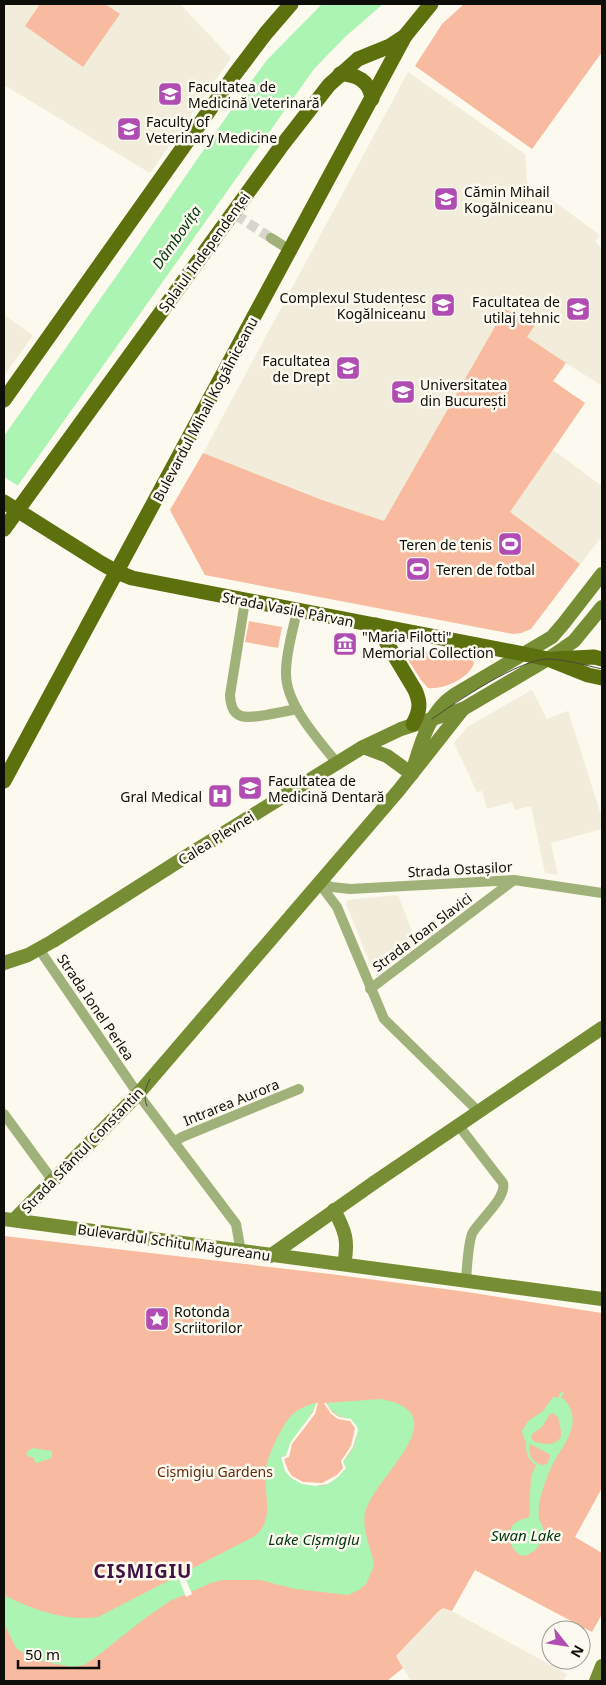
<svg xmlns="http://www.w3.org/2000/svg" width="606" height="1685" viewBox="0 0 606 1685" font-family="'Noto Sans',sans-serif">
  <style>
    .built { fill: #f1edda }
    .green { fill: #f8bba0 }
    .water { fill: #abf4b3; fill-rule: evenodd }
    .pier { fill: #fcf9ee }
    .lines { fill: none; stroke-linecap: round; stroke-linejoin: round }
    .stream { stroke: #abf4b3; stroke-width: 3 }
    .street-tunnel { stroke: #d8d6cc; stroke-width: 10; stroke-dasharray: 10 5; stroke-linecap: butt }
    .street { stroke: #a0b179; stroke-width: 10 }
    .secondary { stroke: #768d33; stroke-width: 14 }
    .primary { stroke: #5c700e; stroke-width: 15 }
    .tram { stroke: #4a4944; stroke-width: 1 }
    .labels { text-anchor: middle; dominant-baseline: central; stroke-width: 5; stroke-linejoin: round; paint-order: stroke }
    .poi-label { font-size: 14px; fill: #0d0d09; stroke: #fcf9ee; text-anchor: start }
    .street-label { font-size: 14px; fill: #0d0d09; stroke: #fcf9ee }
    .park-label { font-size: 14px; fill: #602b10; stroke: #fcf9ee }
    .water-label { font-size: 15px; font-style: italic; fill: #00360e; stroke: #fcf9ee }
    .district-label { font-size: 19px; font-weight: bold; letter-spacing: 1px; fill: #421243; stroke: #fcf9ee }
  </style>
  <rect width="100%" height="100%" fill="#fcf9ee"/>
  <g class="built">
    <path d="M4,4H180L231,58L150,173L4,85Z"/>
    <path d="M408,72L525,154L527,182L600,235L595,242L602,248V386L566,363L553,381L585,403L553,450L602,486V536L531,629L520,634L205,575L171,513Z"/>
    <path d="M4,315L33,335L4,376Z"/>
    <path d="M532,690L547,719L568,711L602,818V829L551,843L558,875L545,873L531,806L515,810L512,802L487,809L482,791L477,792L454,743L467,727Z"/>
    <path d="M398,895L417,944L377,972L373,971L346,904L348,900Z"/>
    <path d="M443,1608L452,1611L567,1674L563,1681H411L396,1656Z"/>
  </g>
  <g class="green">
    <path d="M40,4H105L120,14L83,67L25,26Z"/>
    <path d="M464,4H602V52L532,149L415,66L442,24Z"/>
    <path d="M505,309L535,325L527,337L566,363L553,381L585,403L510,512L580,564L531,629L521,633L513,634L205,575L170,510L203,453L322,500L384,521Z"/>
    <path d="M249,621L282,627L278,648L245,642Z"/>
    <path d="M406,648L471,659L474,663C470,678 443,690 428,688L421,680L405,655L404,651Z"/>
    <path d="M4,1236L330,1274L460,1291L602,1313V1488L575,1537L602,1553V1614L592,1632L475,1570L452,1611L443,1608L439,1611L396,1656L403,1668L387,1681H4Z"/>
  </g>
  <g class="water">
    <path d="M322,4H383L345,37L314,69L4,505V436L136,248L247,87L267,60Z"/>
    <path d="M553,1397C561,1397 566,1399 569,1406C581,1427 561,1448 552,1466C547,1475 544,1486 541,1495C539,1502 538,1512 539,1519C540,1522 543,1525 543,1529C546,1542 534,1555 522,1556C511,1551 504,1534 514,1524C518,1520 524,1519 529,1517L531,1476L536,1465C527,1459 526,1453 526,1443C525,1439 522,1435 522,1431L528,1421L543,1411ZM553,1413L558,1417C559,1423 563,1433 560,1438C555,1447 539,1444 532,1440L531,1437L533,1433L542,1427L550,1414ZM530,1444L549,1454L550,1457L547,1464L542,1465C532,1462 528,1455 530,1444Z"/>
    <path d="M381,1399C461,1414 373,1477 365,1513C362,1528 370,1547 374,1562L373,1568L366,1584L359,1590L348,1595L295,1589L260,1580H222L211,1583L170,1601L144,1619L96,1657L84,1665L72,1667L32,1659L16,1648L4,1623V1595C31,1609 66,1622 98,1617L255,1536C274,1521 265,1496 265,1474C265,1461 282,1424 292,1415C298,1409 307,1405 316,1403C309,1424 293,1433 286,1456L281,1457L290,1478L308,1485L322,1486L328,1484L338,1477L346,1468L343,1462C354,1449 363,1435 351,1419C339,1417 333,1414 326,1403Z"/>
    <path d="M32,1448L52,1451V1458L37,1463L35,1462L33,1457H29L26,1454L28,1451Z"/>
  </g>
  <g class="pier">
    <path d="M4,477L20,487L4,508Z"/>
    <path d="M316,1403H318L315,1414L292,1444L289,1457L284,1459L288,1470L292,1476L303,1482L322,1483L337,1475L343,1468L341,1461L351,1446L355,1428L350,1421L338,1419L331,1414L324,1403H326L332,1412L339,1417L351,1419L357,1427L358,1431L353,1447L343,1462L346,1468L338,1477L328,1484L315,1486L302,1484L291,1478L285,1471L281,1457L286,1456L290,1443L313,1412Z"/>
    <path d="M182,1571L192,1594L186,1597L177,1574Z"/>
  </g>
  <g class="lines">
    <path class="stream" d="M560,1397L562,1393"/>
    <path class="street-tunnel" d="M236,215L271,238"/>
    <g class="street">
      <path d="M271,238L290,250"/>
      <path d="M245,601L230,695C231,721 246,718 266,715C277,713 287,711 297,709"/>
      <path d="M297,611C293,630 286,652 286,672C285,704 318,739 337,763"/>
      <path d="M318,882L332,887L350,889L514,880L602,893"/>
      <path d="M319,883L337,907L384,1019L479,1112"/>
      <path d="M39,949L138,1094L236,1224L241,1252"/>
      <path d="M370,989L514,880"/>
      <path d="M4,1114L53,1181"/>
      <path d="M459,1126L503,1183C507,1197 480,1220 473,1232C468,1240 467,1269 466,1280"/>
      <path d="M174,1142L182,1137L299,1089"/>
    </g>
    <g class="secondary">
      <path d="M363,747L387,756L412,774"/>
      <path d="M414,766C422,740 430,711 454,695L552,637L564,623L602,574"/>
      <path d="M4,963L28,955L53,941L190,854L363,747L401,729L463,709L548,659L574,641L602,607"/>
      <path d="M334,1210C345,1230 349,1241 344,1264"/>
      <path d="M4,1219L602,1299"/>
      <path d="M14,1220L138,1094L399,790L463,709"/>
      <path d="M270,1256L375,1182L602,1028"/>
      <path d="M596,1681L602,1666"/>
    </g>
    <g class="primary">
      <path d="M340,74C356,74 370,81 372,99"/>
      <path d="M4,400L235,74L266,33L291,4"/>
      <path d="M4,502L101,563L117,572L132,578L524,654L548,659L588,675L602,678"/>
      <path d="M4,529L280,148L329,85L358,59L390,46L405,36L431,4"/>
      <path d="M376,625L415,690C421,703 420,711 413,724"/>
      <path d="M554,659L594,657L602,659"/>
      <path d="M4,781L405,36"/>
    </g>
    <g class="tram">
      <path d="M432,719C456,702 521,658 549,659C566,660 585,665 602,669"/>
      <path d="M147,1106C143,1096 145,1088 150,1079"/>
    </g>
  </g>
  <defs>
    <symbol id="university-square" viewBox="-11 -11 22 22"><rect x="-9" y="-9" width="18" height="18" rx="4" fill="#b14db2" stroke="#fcf9ee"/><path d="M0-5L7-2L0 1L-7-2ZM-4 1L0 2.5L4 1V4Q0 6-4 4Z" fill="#fff"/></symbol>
    <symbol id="stadium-square" viewBox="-11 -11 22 22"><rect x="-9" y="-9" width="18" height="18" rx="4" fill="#b14db2" stroke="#fcf9ee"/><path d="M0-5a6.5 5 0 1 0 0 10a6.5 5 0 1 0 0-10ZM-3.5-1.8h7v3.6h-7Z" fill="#fff"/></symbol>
    <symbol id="museum-square" viewBox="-11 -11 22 22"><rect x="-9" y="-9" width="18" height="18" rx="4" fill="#b14db2" stroke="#fcf9ee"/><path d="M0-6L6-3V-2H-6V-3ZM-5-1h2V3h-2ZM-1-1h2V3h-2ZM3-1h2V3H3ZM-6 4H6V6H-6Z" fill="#fff"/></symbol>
    <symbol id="hospital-square" viewBox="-11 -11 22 22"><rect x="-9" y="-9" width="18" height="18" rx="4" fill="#b14db2" stroke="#fcf9ee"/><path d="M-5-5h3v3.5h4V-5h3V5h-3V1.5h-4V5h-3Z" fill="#fff"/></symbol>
    <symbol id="sight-square" viewBox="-11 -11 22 22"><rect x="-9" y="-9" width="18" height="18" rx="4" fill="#b14db2" stroke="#fcf9ee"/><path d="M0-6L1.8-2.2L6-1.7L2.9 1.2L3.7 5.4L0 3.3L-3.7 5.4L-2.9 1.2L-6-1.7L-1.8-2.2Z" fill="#fff"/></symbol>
  </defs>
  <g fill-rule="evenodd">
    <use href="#university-square" x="156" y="80" width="28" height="28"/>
    <use href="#university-square" x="115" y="115" width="28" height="28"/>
    <use href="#university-square" x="432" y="185" width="28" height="28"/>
    <use href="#university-square" x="429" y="291" width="28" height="28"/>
    <use href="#university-square" x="564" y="295" width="28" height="28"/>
    <use href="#university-square" x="334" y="354" width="28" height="28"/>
    <use href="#university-square" x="389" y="378" width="28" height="28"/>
    <use href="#stadium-square" x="496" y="530" width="28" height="28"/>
    <use href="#stadium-square" x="404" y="555" width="28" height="28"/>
    <use href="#museum-square" x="331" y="630" width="28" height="28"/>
    <use href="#university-square" x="236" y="774" width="28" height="28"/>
    <use href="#hospital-square" x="206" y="782" width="28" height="28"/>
    <use href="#sight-square" x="143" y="1305" width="28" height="28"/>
  </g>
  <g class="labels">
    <g class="poi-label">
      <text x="188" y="86">Facultatea de<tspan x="188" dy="16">Medicină Veterinară</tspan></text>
      <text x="146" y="121">Faculty of<tspan x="146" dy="16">Veterinary Medicine</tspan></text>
      <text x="464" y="191">Cămin Mihail<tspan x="464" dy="16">Kogălniceanu</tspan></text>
      <text x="426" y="297" text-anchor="end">Complexul Studențesc<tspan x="426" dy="16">Kogălniceanu</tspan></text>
      <text x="560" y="301" text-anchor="end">Facultatea de<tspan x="560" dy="16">utilaj tehnic</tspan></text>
      <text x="330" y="360" text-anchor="end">Facultatea<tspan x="330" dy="16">de Drept</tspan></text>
      <text x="420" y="384">Universitatea<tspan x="420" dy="16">din București</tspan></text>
      <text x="492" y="544" text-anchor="end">Teren de tenis</text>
      <text x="436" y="569">Teren de fotbal</text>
      <text x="362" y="636">"Maria Filotti"<tspan x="362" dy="16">Memorial Collection</tspan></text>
      <text x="268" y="780">Facultatea de<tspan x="268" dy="16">Medicină Dentară</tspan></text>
      <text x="202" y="796" text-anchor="end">Gral Medical</text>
      <text x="174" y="1311">Rotonda<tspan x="174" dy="16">Scriitorilor</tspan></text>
    </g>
    <g class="street-label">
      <text transform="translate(204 252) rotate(-54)">Splaiul Independenței</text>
      <text transform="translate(205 409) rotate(-62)">Bulevardul Mihail Kogălniceanu</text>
      <text transform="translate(288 609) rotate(11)">Strada Vasile Pârvan</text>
      <text transform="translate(216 838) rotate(-32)">Calea Plevnei</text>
      <text transform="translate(460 869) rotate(-3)">Strada Ostașilor</text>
      <text transform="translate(422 932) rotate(-37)">Strada Ioan Slavici</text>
      <text transform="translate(96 1007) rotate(56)">Strada Ionel Perlea</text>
      <text transform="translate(231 1102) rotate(-22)">Intrarea Aurora</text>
      <text transform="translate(82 1150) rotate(-46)">Strada Sfântul Constantin</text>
      <text transform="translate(174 1242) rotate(8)">Bulevardul Schitu Măgureanu</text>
    </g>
    <g class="park-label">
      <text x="215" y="1471">Cișmigiu Gardens</text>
    </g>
    <g class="water-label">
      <text transform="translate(176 237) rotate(-55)">Dâmbovița</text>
      <text x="526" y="1535">Swan Lake</text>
      <text x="314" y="1539">Lake Cișmigiu</text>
    </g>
    <g class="district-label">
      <text x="143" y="1571">CIȘMIGIU</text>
    </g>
  </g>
  <rect width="606" height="1685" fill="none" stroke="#0d0d09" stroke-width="10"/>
  <g transform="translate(566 1645) rotate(120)"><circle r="24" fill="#fcf9ee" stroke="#9c9b92"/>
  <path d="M0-4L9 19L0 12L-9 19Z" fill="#b14db2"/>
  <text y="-8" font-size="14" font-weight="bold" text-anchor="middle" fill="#0d0d09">N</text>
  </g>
  <path d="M18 1660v8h81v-8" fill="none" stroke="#0d0d09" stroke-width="2.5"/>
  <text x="25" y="1660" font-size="15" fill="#0d0d09" stroke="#fcf9ee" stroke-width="4" paint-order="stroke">50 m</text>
</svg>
